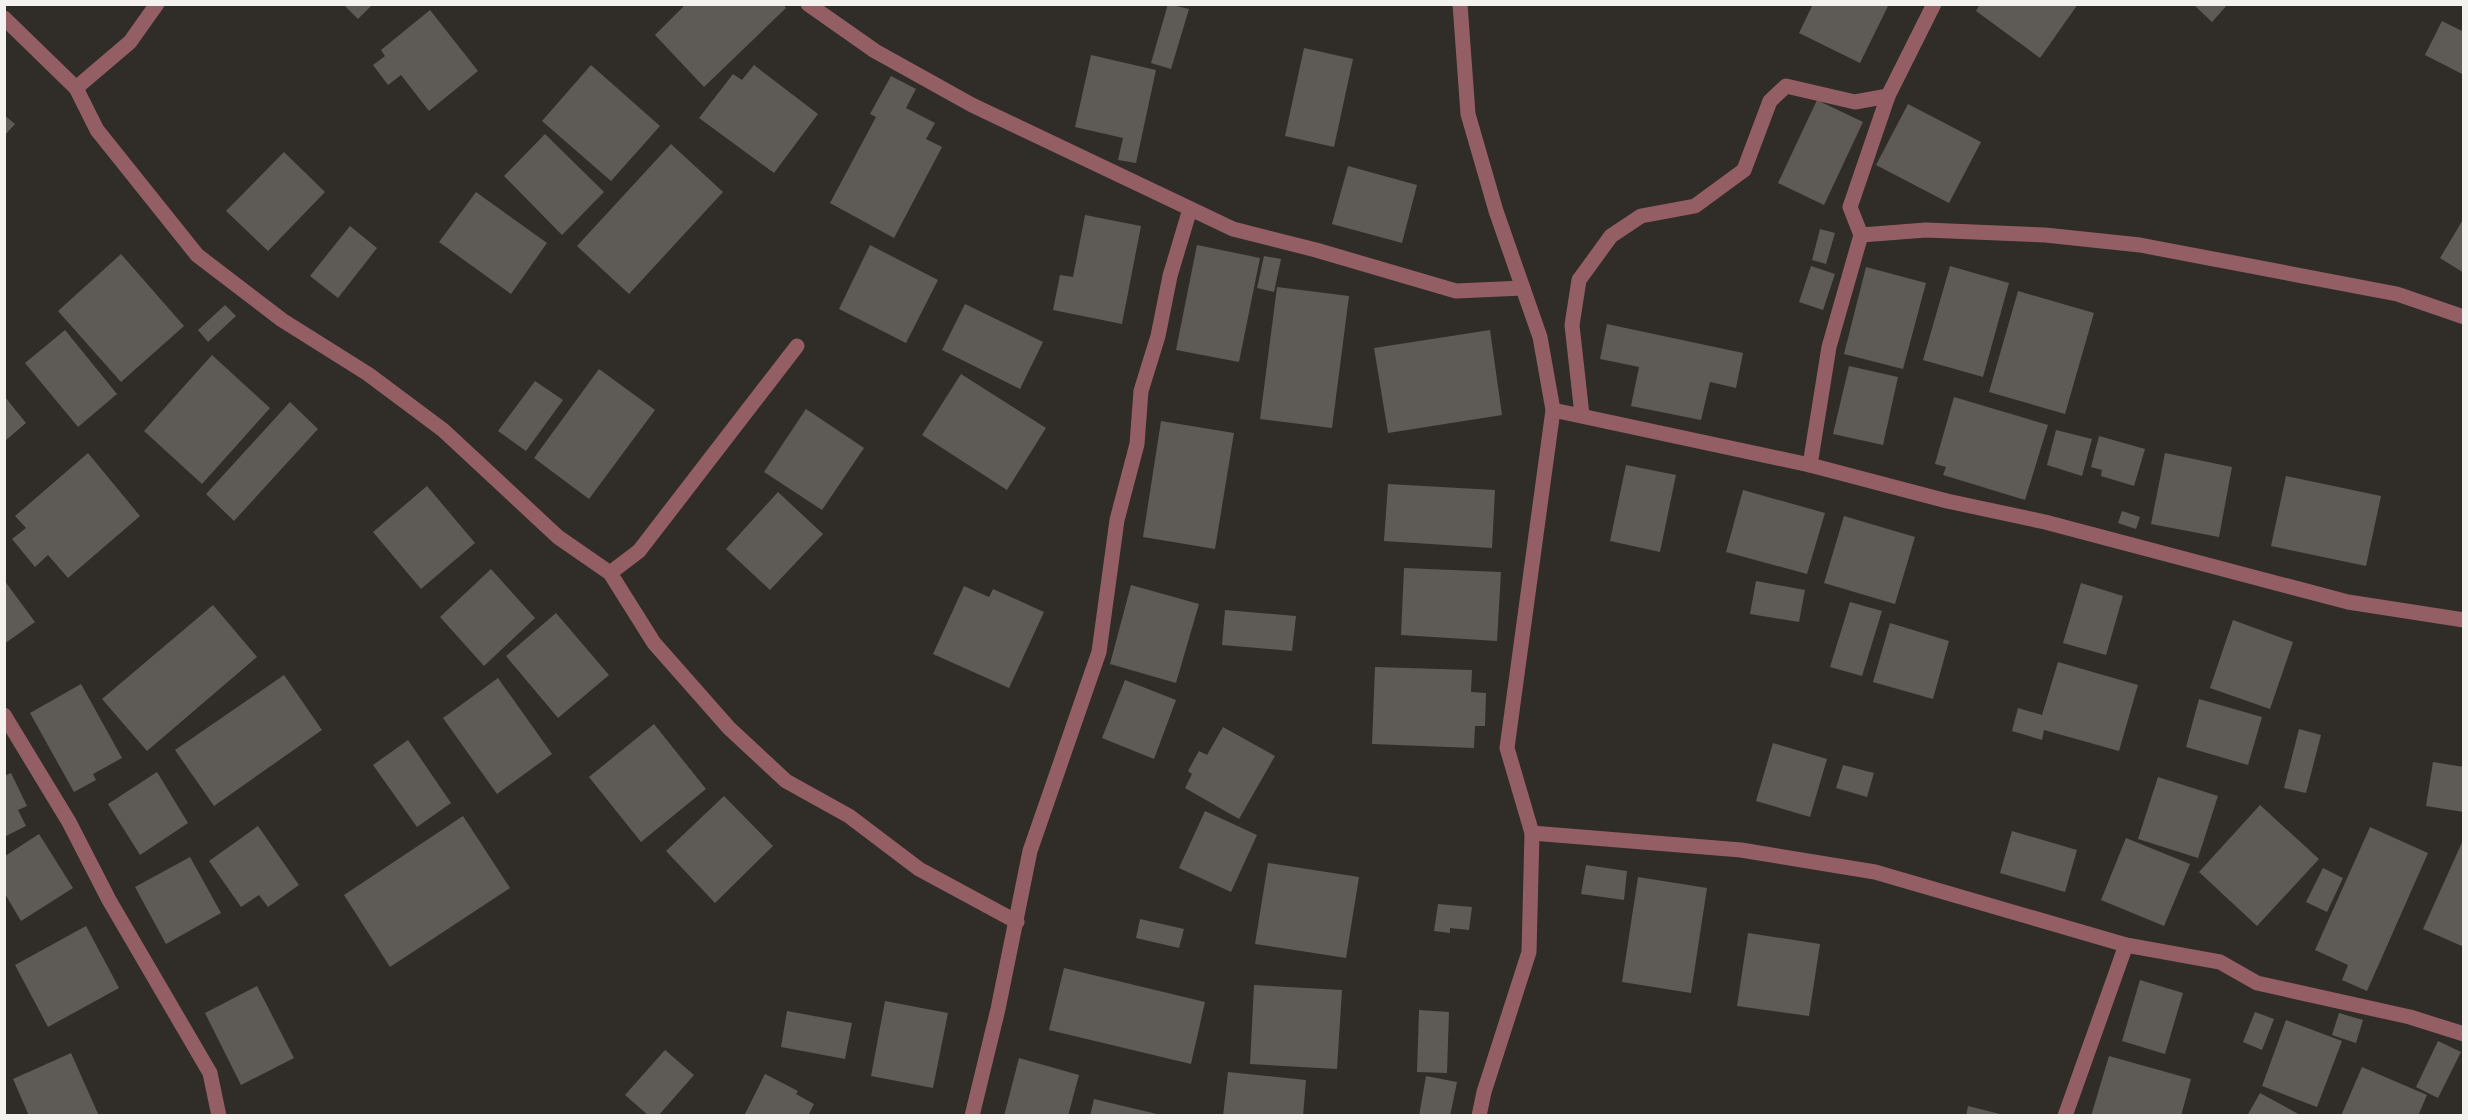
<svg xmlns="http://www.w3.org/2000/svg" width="2468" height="1120" viewBox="0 0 2468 1120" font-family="'Varela Round',sans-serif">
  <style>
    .building { fill: #5e5a56 }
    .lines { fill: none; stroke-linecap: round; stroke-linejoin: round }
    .street { stroke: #945e65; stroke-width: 15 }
  </style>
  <rect width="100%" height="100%" fill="#302c28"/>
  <g class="building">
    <path d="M343,4H373L358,19Z"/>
    <path d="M686,4H783L786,8L704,87L655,35Z"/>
    <path d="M1168,4L1189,9L1171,69L1151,63Z"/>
    <path d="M1813,4H1889L1860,63L1799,33Z"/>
    <path d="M1980,4H2078L2040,58L1976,11Z"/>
    <path d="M2193,4H2228L2212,22Z"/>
    <path d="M430,10L478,71L429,111L401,75L388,85L373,65L385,56L381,50Z"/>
    <path d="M2442,21L2464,32V75L2425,55Z"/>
    <path d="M1304,48L1353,59L1334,147L1285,136Z"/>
    <path d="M1091,55L1156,70L1136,163L1118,160L1123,138L1075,127Z"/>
    <path d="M591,65L660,126L611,181L542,121Z"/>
    <path d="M754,65L818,114L774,173L699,118L733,74L742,80Z"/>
    <path d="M891,76L916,89L906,108L935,123L926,139L942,147L894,238L830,203L876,117L870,114Z"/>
    <path d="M1817,100L1863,122L1824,205L1778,183Z"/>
    <path d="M1908,104L1981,142L1949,203L1876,165Z"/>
    <path d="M4,115L15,124L4,136Z"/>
    <path d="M545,134L604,192L562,235L504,176Z"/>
    <path d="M671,144L723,192L629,294L577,246Z"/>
    <path d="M284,152L325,192L268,251L226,211Z"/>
    <path d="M1348,166L1417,185L1402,243L1332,224Z"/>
    <path d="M476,192L547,243L511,294L439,242Z"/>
    <path d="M1085,215L1141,226L1122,324L1053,310L1060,275L1073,277Z"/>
    <path d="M2464,218V273L2440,258Z"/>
    <path d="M350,226L377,248L338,298L310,276Z"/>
    <path d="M1820,229L1835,233L1826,264L1812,260Z"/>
    <path d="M870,245L938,280L906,343L839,309Z"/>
    <path d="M1197,245L1260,258L1239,362L1176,350Z"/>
    <path d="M121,254L184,326L121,382L58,311Z"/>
    <path d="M1264,256L1281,259L1274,292L1257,288Z"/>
    <path d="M1811,266L1835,274L1823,310L1799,302Z"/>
    <path d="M1950,266L2009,283L1983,377L1923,360Z"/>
    <path d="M1866,267L1926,283L1903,369L1844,354Z"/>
    <path d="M1277,287L1349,296L1332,428L1260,419Z"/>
    <path d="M2018,291L2094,313L2065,414L1989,392Z"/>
    <path d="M965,304L1043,342L1020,389L942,350Z"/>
    <path d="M225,305L236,316L208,342L198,330Z"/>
    <path d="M1607,324L1743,353L1736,388L1710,382L1701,420L1631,406L1639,367L1600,359Z"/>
    <path d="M65,330L117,394L78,427L25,363Z"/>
    <path d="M1490,330L1502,415L1388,433L1374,348Z"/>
    <path d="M212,355L270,408L202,484L144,431Z"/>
    <path d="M1849,366L1898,377L1883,445L1833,434Z"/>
    <path d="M599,369L655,410L589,499L534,458Z"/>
    <path d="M961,374L1046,428L1007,490L922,435Z"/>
    <path d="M535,381L563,400L526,451L498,431Z"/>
    <path d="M5,397L26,423L5,441Z"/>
    <path d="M1954,397L2048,425L2025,500L1943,475L1946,467L1935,464Z"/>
    <path d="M290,402L318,429L234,521L206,494Z"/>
    <path d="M806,409L864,448L822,510L764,472Z"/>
    <path d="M1161,421L1234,433L1215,549L1143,537Z"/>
    <path d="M2056,430L2092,439L2082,476L2047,465Z"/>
    <path d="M2099,436L2145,449L2134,486L2101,476L2102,470L2091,467Z"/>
    <path d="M88,453L140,516L68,578L48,555L35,567L12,539L26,528L15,516Z"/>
    <path d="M2165,453L2232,467L2219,537L2151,524Z"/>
    <path d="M1626,465L1676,475L1660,552L1610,541Z"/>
    <path d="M2286,476L2381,496L2366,566L2271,546Z"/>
    <path d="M1388,484L1495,490L1492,548L1384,541Z"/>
    <path d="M427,486L475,543L421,589L373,532Z"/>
    <path d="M1743,490L1825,513L1807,574L1726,552Z"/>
    <path d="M778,492L823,534L770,590L726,549Z"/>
    <path d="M2122,511L2140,517L2136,529L2118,523Z"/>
    <path d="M1844,516L1915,537L1895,604L1824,583Z"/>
    <path d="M1404,568L1501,572L1497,641L1401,635Z"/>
    <path d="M491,569L535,618L484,666L440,617Z"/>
    <path d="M4,580L35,622L4,644Z"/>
    <path d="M1756,581L1805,590L1799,622L1750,614Z"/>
    <path d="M2081,583L2123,596L2106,655L2063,643Z"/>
    <path d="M1131,585L1199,604L1176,683L1110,664Z"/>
    <path d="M964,586L989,597L993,589L1044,612L1009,688L933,654Z"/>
    <path d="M1850,602L1882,611L1862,676L1830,667Z"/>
    <path d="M213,605L257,657L147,751L102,699Z"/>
    <path d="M1225,610L1296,616L1292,651L1222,645Z"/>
    <path d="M556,613L609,675L558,718L506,656Z"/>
    <path d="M2233,620L2293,642L2270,709L2210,688Z"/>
    <path d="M1890,623L1949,641L1933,699L1873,682Z"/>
    <path d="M2058,662L2138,685L2119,751L2044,730L2042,740L2012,731L2018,708L2042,715Z"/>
    <path d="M1375,667L1472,670L1471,692L1486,693L1485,726H1475L1474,748L1372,744Z"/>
    <path d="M284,675L322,730L214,806L175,750Z"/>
    <path d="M498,678L552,754L497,794L443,718Z"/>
    <path d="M1125,680L1176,700L1154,759L1102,738Z"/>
    <path d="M81,684L122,758L93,774L96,780L74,792L30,713Z"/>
    <path d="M2199,699L2262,717L2248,765L2186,747Z"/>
    <path d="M654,724L706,789L641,842L589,777Z"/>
    <path d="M1223,727L1275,756L1239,819L1185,788L1192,774L1188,771L1199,751L1207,755Z"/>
    <path d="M2299,729L2321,735L2306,793L2284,788Z"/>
    <path d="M408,740L451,803L417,827L373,765Z"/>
    <path d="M1773,743L1827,759L1810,817L1756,801Z"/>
    <path d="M2433,762L2464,767V812L2426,806Z"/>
    <path d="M1843,765L1874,773L1867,797L1836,788Z"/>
    <path d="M157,772L188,823L140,855L108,804Z"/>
    <path d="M11,773L27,806L18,810L26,826L4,837V776Z"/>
    <path d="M2158,777L2218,796L2198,858L2138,839Z"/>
    <path d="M724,796L773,846L715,903L666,851Z"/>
    <path d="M2260,805L2319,859L2257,926L2199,872Z"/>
    <path d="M1205,811L1257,835L1231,892L1179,868Z"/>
    <path d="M463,816L510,888L390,967L344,895Z"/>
    <path d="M258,826L299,885L268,907L259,895L241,907L209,861Z"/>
    <path d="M2370,827L2428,853L2367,991L2342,980L2348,965L2315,950Z"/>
    <path d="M2012,831L2077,850L2065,892L2000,873Z"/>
    <path d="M39,834L73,888L21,921L5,894V856Z"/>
    <path d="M2126,838L2190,864L2164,926L2101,900Z"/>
    <path d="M2464,838V947L2423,929Z"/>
    <path d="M190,857L221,913L166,944L135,887Z"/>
    <path d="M1268,863L1359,877L1346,958L1255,944Z"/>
    <path d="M1586,865L1627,871L1624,900L1581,894Z"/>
    <path d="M2323,868L2343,878L2327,912L2306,902Z"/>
    <path d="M1638,877L1707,888L1691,993L1622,982Z"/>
    <path d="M1438,904L1472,907L1469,930L1450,928V933L1434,931Z"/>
    <path d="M1140,919L1184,929L1179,948L1136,938Z"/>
    <path d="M86,926L119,988L48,1027L15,965Z"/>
    <path d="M1748,933L1820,944L1809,1016L1737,1006Z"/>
    <path d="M1064,968L1205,1002L1191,1064L1049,1030Z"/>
    <path d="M2140,980L2183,993L2165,1054L2122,1041Z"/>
    <path d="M1254,985L1342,990L1337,1069L1250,1064Z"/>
    <path d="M257,986L294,1058L241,1085L205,1013Z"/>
    <path d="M885,1001L948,1013L933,1088L871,1076Z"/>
    <path d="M1419,1010L1449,1012L1447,1073L1417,1072Z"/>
    <path d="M787,1011L852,1023L845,1059L781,1047Z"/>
    <path d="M2255,1012L2274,1019L2262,1050L2243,1042Z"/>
    <path d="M2339,1013L2363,1020L2356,1043L2332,1035Z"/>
    <path d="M2286,1020L2342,1041L2317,1107L2262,1086Z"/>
    <path d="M2438,1041L2461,1052L2438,1098L2416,1087Z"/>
    <path d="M665,1050L694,1075L658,1116H649L625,1095Z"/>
    <path d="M71,1053L99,1116H29L13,1079Z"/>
    <path d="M2109,1056L2191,1079L2181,1116H2091Z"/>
    <path d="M1019,1058L1079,1075L1068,1116H1004Z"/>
    <path d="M2362,1067L2427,1095L2418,1116H2341Z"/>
    <path d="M1228,1072L1306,1080L1303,1116H1223Z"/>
    <path d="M765,1074L798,1091L796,1094L814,1104L808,1116H744Z"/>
    <path d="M1426,1076L1457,1082L1450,1116H1419Z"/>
    <path d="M2260,1093L2302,1116H2247Z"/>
    <path d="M1094,1099L1161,1115V1116H1090Z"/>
    <path d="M1968,1106L2004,1115V1116H1966Z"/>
  </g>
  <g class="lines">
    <g class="street">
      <path d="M808,4L875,51L972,105L1233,229L1316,250L1456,291L1523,288"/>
      <path d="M1460,4L1468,114L1496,211L1540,337L1553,410L1507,748L1532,833L1529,952L1484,1092L1479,1116"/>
      <path d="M4,18L76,88L97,130L197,255L282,320L368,374L443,430L558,537L610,573L654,643L729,728L786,781L849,816L919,869L1017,922"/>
      <path d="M76,88L130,42L157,4"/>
      <path d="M1888,96L1850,207L1861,235L1926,230L2045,235L2140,245L2397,294L2464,317"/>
      <path d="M1553,410L1810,465L1947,501L2045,522L2348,602L2464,620"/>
      <path d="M1582,415L1572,325L1579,280L1611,236L1641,216L1695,206L1744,170L1770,101L1786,86L1855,102L1888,96L1934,4"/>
      <path d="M1810,465L1829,347L1861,235"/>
      <path d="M610,573L639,551L797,346"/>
      <path d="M4,715L69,822L109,900L210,1073L219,1116"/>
      <path d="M1532,833L1741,850L1875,872L2126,945L2220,962L2257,983L2410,1017L2464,1034"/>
      <path d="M972,1116L998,1009L1030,851L1099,652L1117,520L1137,444L1141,391L1158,336L1170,276L1190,209"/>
      <path d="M2065,1116L2126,945"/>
    </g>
  </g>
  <rect width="2468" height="1120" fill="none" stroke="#f4f2ef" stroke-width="12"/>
</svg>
